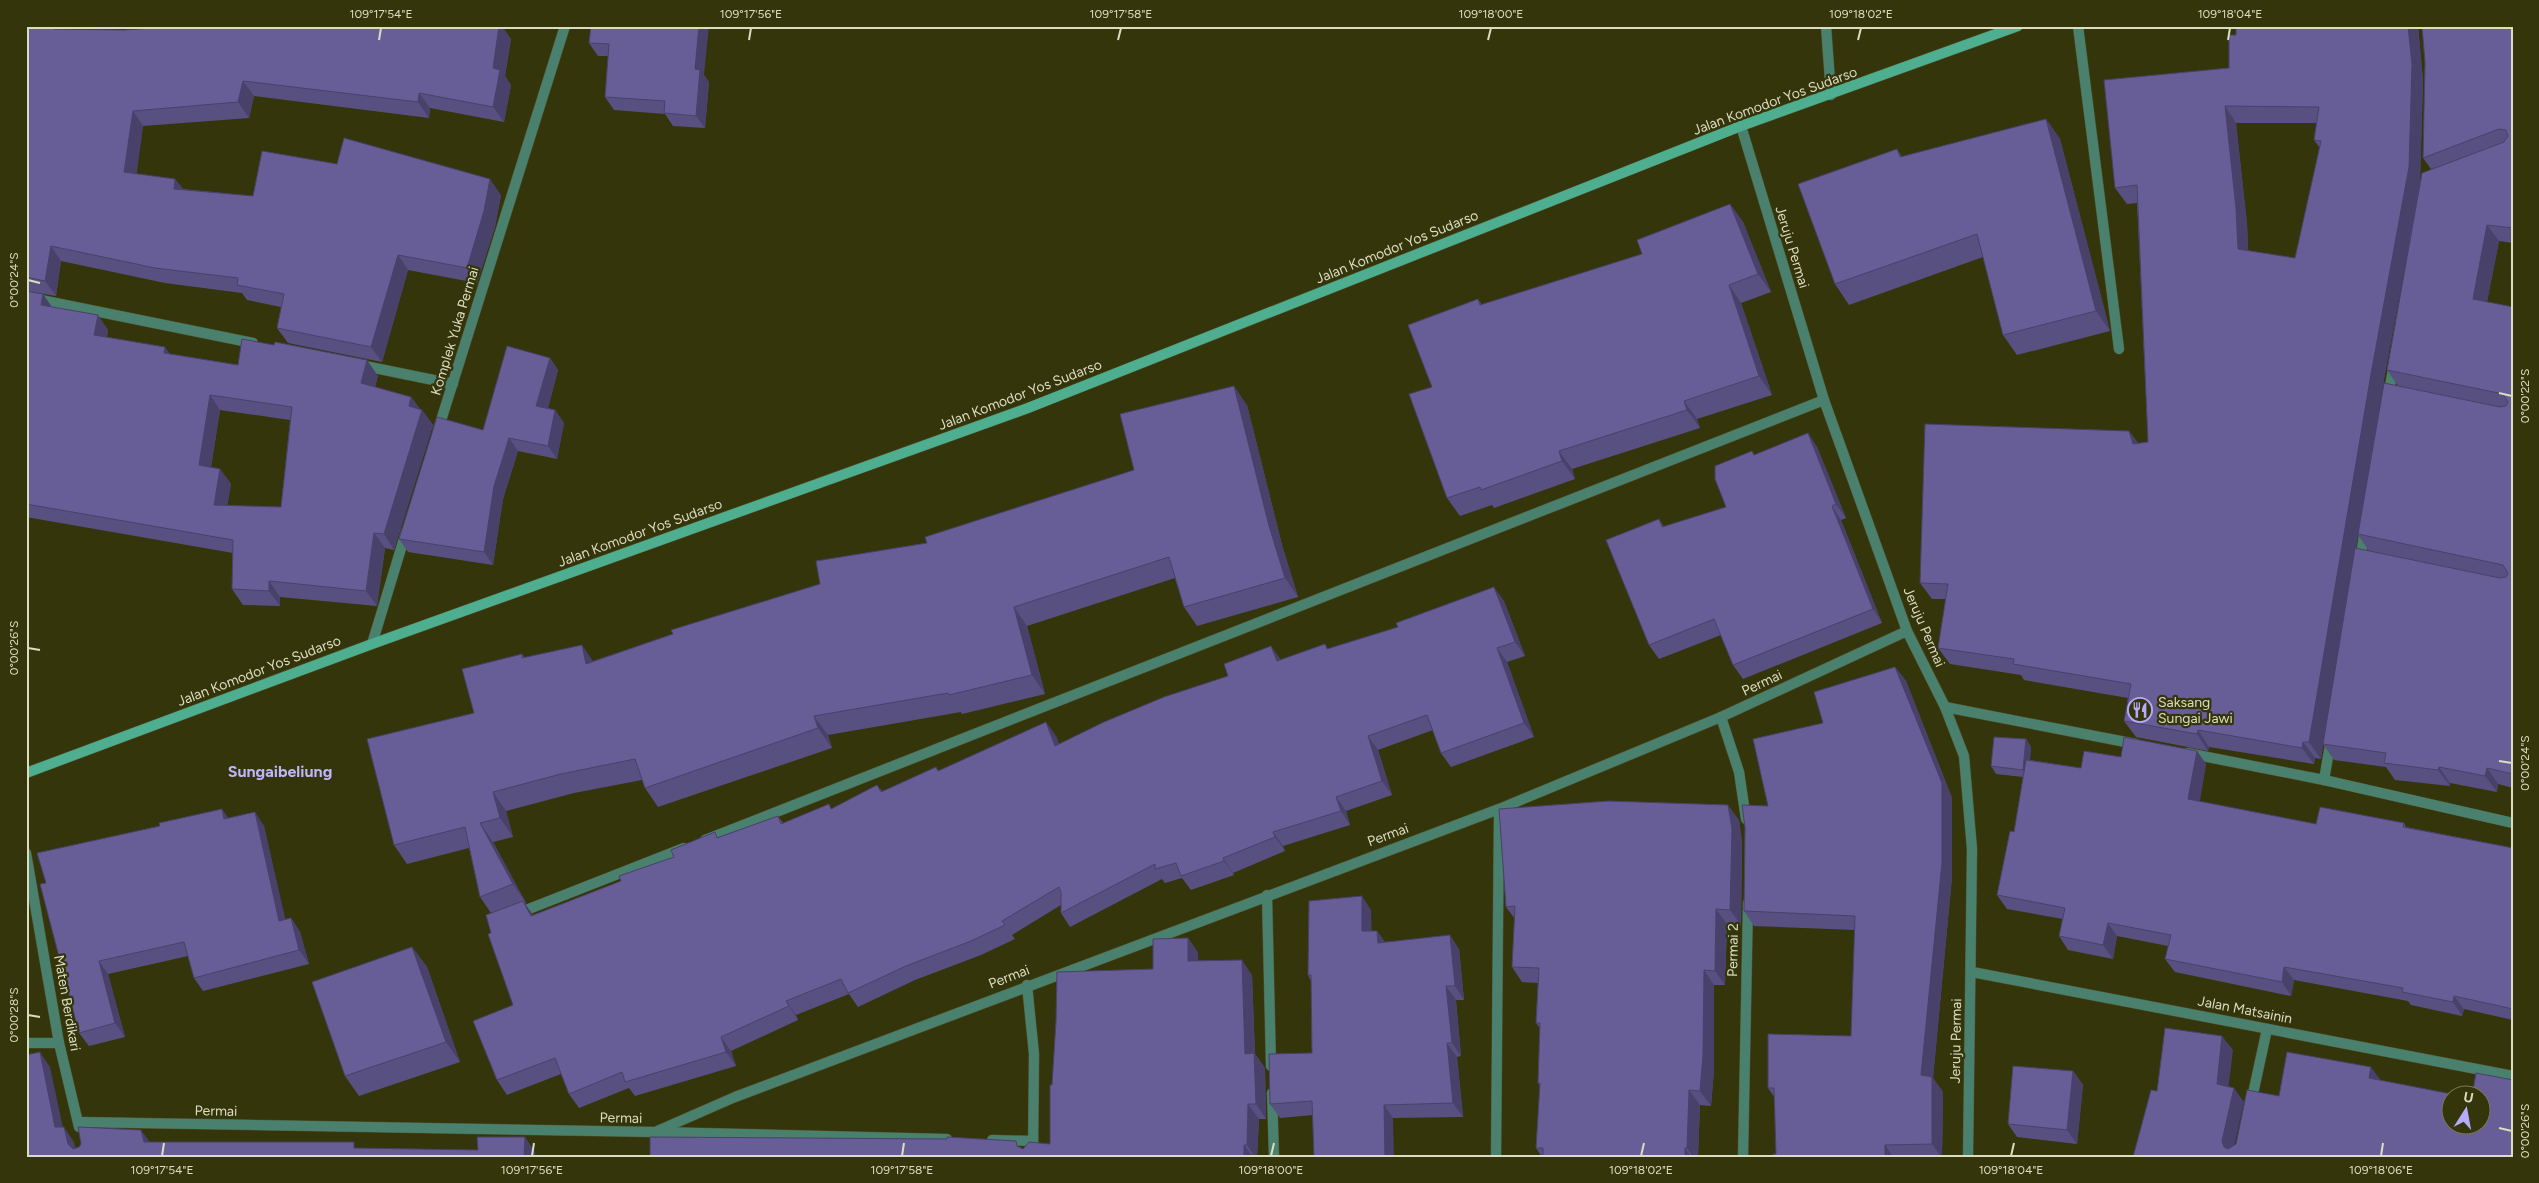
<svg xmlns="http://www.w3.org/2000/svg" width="2539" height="1183" viewBox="0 0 2539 1183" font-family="Figtree,sans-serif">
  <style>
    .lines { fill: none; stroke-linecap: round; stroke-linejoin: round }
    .street-casing { stroke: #52532c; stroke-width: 11 }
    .secondary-casing { stroke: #52532c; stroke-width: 11 }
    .street { stroke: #49816e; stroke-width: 10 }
    .secondary { stroke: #4dae90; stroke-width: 10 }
    .wall { fill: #595082; fill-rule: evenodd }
    .shaded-wall { fill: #48416a }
    .building { fill: #675d97; stroke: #48416a; fill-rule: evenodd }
    .ticks { fill: none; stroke: #dbddc1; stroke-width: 2 }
    .labels { text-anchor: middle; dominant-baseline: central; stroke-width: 4.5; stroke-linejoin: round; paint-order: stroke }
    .street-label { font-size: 14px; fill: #dbddc1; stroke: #34350b }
    .poi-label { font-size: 14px; fill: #dbddc1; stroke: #34350b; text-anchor: start }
    .quarter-label { font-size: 16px; font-weight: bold; fill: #beb5fc; stroke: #34350b }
    .neatline { fill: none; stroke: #dbddc1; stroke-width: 2 }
    .ticks-label { font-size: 12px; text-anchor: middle; fill: #dbddc1 }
  </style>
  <rect width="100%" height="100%" fill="#34350b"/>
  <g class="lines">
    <defs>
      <g id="street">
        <path d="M1826,26L1831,95"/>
        <path d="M2078,26L2119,349"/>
        <path d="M1741,126L1824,400L1907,631L1945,707L1964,756L1972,849L1968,1157"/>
        <path d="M26,297L253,343"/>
        <path d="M360,365L453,384"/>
        <path d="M2388,397L2394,364"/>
        <path d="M438,430L565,26"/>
        <path d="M2360,562L2365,529"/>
        <path d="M372,644L406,532"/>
        <path d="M1945,707L2136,744"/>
        <path d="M1721,717L1739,772L1746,819"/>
        <path d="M2187,753L2324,780L2513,823"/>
        <path d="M2324,780L2331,739"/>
        <path d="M705,840L1824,400"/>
        <path d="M26,853L59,1043L79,1127"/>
        <path d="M1267,895L1271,1066"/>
        <path d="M516,914L684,848"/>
        <path d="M1972,972L2513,1076"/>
        <path d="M1027,985L1034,1054L1033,1157"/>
        <path d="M26,1043H59"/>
        <path d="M1272,1093L1274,1157"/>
        <path d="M2251,1103L2267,1029"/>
        <path d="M78,1122L655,1132L735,1097L1499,809L1721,717L1907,631"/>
        <path d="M657,1132L947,1139"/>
        <path d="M992,1140L1033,1141"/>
        <path d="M1496,1157L1499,809"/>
        <path d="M1743,1157L1748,903"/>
      </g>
      <path id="secondary" d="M26,773L372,644L1028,408L1741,126L2018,26"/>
    </defs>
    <use href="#street" class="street-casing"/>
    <use href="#secondary" class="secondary-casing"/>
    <use href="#street" class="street"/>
    <use href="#secondary" class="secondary"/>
  </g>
  <g class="wall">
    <path d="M26,26H54L56,29L124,30L367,28L511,39L505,76L511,85L504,122L430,108L429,118L254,96L249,118L143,126L136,174L175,179L183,189L253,196L501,195L495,227L477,283L408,270L382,362L288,343L277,328L281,307L247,300L242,293L165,283L61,261L56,296L26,291Z"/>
    <path d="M591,26L704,75L709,82L705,128L673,126L665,114L614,110L605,97L609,56H598L589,43Z"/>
    <path d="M2418,26L2423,80L2420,181L2431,169L2423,158L2513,26V243L2499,241L2487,302L2513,307V788L2498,784L2497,792L2450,783V786L2395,780L2386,767L2334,760L2323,744L2321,759L2315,758L2314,764L2209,747L2208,751L2136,737L2124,721L2128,698L2024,680L2021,675L1950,664L1938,648L1946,599H1932L1920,583L2129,431L2138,443L2148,442L2137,203L2127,204L2115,188L2229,68ZM2236,123H2317L2314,140L2320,148L2295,258L2248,251L2247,224ZM2411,231L2387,370L2398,386L2367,483L2382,390ZM2358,535L2369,551L2356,548Z"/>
    <path d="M2046,119L2060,139L2110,331L2017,355L2003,335L1983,257L1849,305L1835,284L1897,149L1902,157Z"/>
    <path d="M1730,204L1743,222L1771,292L1741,303L1772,395L1697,419L1700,428L1572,469L1575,479L1494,508L1492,505L1460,516L1447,498L1432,387L1478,299L1482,305L1642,254Z"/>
    <path d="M26,291L52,307L108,330L107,337L170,354L238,365L378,376L375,387L411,397L420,409L422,410L433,425L394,550L385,548L377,606L280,597V606L243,605L232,589L233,553L26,517ZM220,410L290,420L281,507L227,506L231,484L220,469L211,467Z"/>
    <path d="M550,358L558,370L548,408L555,410L564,423L557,459L518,451L503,499L493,565L408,552L399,539L483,430Z"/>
    <path d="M1247,405L1282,545L1298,597L1197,626L1184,607L1175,578L1027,626L1045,694L962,714L961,712L828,735L832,748L658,807L645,788L642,780L574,793L506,811L513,837L493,842L526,903L525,904L533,915L621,881L718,837L778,816L783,823L832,809L877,785L882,791L939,771L1056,736L1059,744L1281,660L1325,644L1328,649L1504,601L1525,656L1507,662L1534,737L1451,767L1441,753L1433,730L1378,750L1392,795L1346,811L1350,825L1283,846L1285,851L1233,873L1234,875L1191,890L1182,878L1165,883L1162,879L1070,927L1061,913V905L1012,935L1015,939L981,955L915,980L858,1007L849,994L796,1015L798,1020L731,1051L736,1066L635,1096L629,1088L579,1108L569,1094L561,1074L507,1095L497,1080L513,1005L491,933V913L480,897L469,848L407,864L394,845L474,713L522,654L524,657L593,661L820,584L927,543L1134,470Z"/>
    <path d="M1808,433L1817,447L1846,518L1841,520L1882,623L1743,679L1733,665L1721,635L1659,659L1649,645L1659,519L1664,527L1726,507L1755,455Z"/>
    <path d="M1895,667L1906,681L1952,798V877L1933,1078L1943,1092L1942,1157H1773L1776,1154L1775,1098L1768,1088L1851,1036L1855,930L1754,926L1744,911L1768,806Z"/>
    <path d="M2026,739L2031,747L2030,760L2081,768L2121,757L2197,751L2206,764L2199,802L2316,824L2404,823L2406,827L2513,848V1020L2464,1009L2462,1016L2411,1005L2408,1001L2294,980L2291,996L2175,972L2165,959L2168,946L2117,936L2113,959L2068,950L2059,936L2063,919L2007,909L1997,895L2014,832L2023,777L1996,774L1991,766Z"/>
    <path d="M228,818L264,826L285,920L291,918L300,932L309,964L203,991L194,978L188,956L108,974L125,1037L89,1046L79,1033L46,883Z"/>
    <path d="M1739,820L1742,843L1741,925L1727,924L1725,985H1714V1070L1711,1106L1700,1105L1698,1157H1542L1536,1148L1540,1086L1538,1083L1540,1028L1536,1023L1538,983L1522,982L1512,967L1515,919L1506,907Z"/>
    <path d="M1371,910V931H1377L1385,942L1459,949L1464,1000H1456L1461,1056L1457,1057L1463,1117L1393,1118L1313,1115L1280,1118L1270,1104L1312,1053L1311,981L1308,975Z"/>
    <path d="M1188,938L1198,953V961L1252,975L1255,1054L1265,1068L1266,1119H1259L1257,1157H650L1020,1147L1023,1149L1050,1144L1052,1085L1153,969Z"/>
    <path d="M412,947L427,967L460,1062L359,1096L345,1076Z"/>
    <path d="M2073,1071L2083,1085L2077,1144L2017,1137L2008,1124Z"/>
  </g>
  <g class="shaded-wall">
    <path d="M499,26H502L511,39L505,76L511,85L504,122L493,107V68Z"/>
    <path d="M699,26H709L704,75L709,82L705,128L696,116L695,69Z"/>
    <path d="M2408,26H2418L2423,80L2420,183L2382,390L2321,759L2309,742Z"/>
    <path d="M243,81L254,96L249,118L238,102Z"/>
    <path d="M419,93L430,108L429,118L418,102Z"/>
    <path d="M2225,106L2236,123L2247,224L2249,266L2238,249Z"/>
    <path d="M133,111L143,126L135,187L124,172Z"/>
    <path d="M2046,119L2060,139L2110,331L2096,311Z"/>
    <path d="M175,179L186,194L174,189Z"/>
    <path d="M490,179L501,195L495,227L477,283L467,268Z"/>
    <path d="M1730,204L1743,222L1771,292L1758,274Z"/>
    <path d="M2487,225L2499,241L2484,316L2473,299Z"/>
    <path d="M51,246L61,261L56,296L45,281Z"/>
    <path d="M398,255L408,270L382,362L371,347Z"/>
    <path d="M1729,285L1741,303L1772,395L1759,376Z"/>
    <path d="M43,294L54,310L41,305Z"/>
    <path d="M98,315L108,330L105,350L94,335Z"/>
    <path d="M165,347L176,362L164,353Z"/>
    <path d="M550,358L558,370L545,419L536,406Z"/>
    <path d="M367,360L378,376L372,398L361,383Z"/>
    <path d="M1234,386L1247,405L1282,545L1298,597L1285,578L1269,526Z"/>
    <path d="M210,395L220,410L209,480L199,465Z"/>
    <path d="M411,397L422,412V410L433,425L394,550L384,534L409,406Z"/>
    <path d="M1684,401L1697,419L1700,428L1687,410Z"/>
    <path d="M555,410L564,423L557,459L548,446Z"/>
    <path d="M2129,431L2141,448L2133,444Z"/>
    <path d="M1808,433L1817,447L1846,518L1836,504Z"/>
    <path d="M509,438L518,451L503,499L493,565L484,552L494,486Z"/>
    <path d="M1559,451L1572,469L1575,479L1562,461Z"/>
    <path d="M220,469L231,484L225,520L214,505Z"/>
    <path d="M1832,506L1841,520L1882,623L1873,609Z"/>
    <path d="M374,533L385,548L377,606L366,591Z"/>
    <path d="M269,581L280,597V606L269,591Z"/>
    <path d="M1494,587L1504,601L1525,656L1515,642Z"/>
    <path d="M1014,607L1027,626L1045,694L1032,675Z"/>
    <path d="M582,645L595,664H586Z"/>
    <path d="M1271,646L1281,660L1277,661Z"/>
    <path d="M1497,648L1507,662L1534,737L1524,723Z"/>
    <path d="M1895,667L1906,681L1952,798V877L1933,1078L1943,1092L1942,1157H1941L1932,1144L1921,1075Z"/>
    <path d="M814,716L828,735L832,748L818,728Z"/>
    <path d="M1046,722L1056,736L1065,760L1055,746Z"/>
    <path d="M2198,730L2209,747L2208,751L2197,734Z"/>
    <path d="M1368,736L1378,750L1392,795L1382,781Z"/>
    <path d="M2026,739L2031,747L2028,777L2023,770Z"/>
    <path d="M2303,742L2315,758L2314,764L2302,748Z"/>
    <path d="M2197,751L2206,764L2198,813L2188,799Z"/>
    <path d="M2439,767L2450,783V786L2438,770Z"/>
    <path d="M2487,768L2498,784L2497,792L2485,776Z"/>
    <path d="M493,792L506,811L513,837L500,818Z"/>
    <path d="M1336,797L1346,811L1350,825L1341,811Z"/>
    <path d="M1728,805L1739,820L1742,843L1741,925L1730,910Z"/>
    <path d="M222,809L232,823L224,819Z"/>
    <path d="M255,812L264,826L289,935L279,921Z"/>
    <path d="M480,823L493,842L526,903L513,884Z"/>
    <path d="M1273,832L1283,846L1285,851L1275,837Z"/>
    <path d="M1223,858L1233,873L1234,875L1224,861Z"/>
    <path d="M1362,896L1371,910L1372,945L1362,931Z"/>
    <path d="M523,901L533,915L531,916Z"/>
    <path d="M1716,909L1727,924L1725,985L1715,971Z"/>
    <path d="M291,918L300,932L309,964L299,950Z"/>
    <path d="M2108,923L2117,936L2113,959L2103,945Z"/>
    <path d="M1377,931L1387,945L1378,943Z"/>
    <path d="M1450,935L1459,949L1464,1000L1455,986Z"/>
    <path d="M1188,938L1198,953L1199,976L1188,961Z"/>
    <path d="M412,947L427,967L460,1062L446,1042Z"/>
    <path d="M1242,960L1252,975L1255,1054L1265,1068L1266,1119L1256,1104L1245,1054Z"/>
    <path d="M99,961L108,974L125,1037L115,1023Z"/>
    <path d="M2284,967L2294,980L2291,996L2282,982Z"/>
    <path d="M1704,970L1714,985V1070L1711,1106L1700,1091Z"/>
    <path d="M1446,986L1456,1000L1461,1056L1452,1043Z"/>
    <path d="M2454,996L2464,1009L2462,1016L2453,1002Z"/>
    <path d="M786,1001L796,1015L798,1020L789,1006Z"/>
    <path d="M2222,1036L2233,1050L2227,1099L2217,1084Z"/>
    <path d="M721,1037L731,1051L736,1066L726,1052Z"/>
    <path d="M1447,1043L1457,1057L1463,1117L1453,1103Z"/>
    <path d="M40,1052L50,1067L66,1142L55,1127Z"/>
    <path d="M2371,1067L2382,1082L2369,1078Z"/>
    <path d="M2073,1071L2083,1085L2077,1144L2067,1130Z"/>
    <path d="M2234,1088L2244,1102L2232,1156L2224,1147L2222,1141Z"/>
    <path d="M1689,1090L1700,1105L1698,1157H1693L1687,1148Z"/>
    <path d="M1248,1104L1259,1119L1257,1157H1255L1247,1145Z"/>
    <path d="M1384,1105L1393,1118L1394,1157H1385Z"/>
    <path d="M64,1127L74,1142L78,1157L68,1144Z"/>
    <path d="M141,1130L152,1145L144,1142Z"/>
    <path d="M525,1137L535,1152V1157H524Z"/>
    <path d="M1244,1145L1253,1157H1244Z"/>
    <path d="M1885,1145L1893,1157H1885Z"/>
    <path d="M1685,1148L1691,1157H1685Z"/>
  </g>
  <g class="building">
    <path d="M26,26H54V29L124,30L182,26H344L367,28L368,26H499L493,68L500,70L493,107L419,93L418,102L243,81L238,102L133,111L124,172L175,179L174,189L253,196L262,151L337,164L344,138L490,179L484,211L467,268L398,255L371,347L277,328L284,294L237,285L238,278L155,268L51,246L45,281L26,277Z"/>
    <path d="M591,26H699L695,69L700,70L696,116L664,113L665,101L605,97L609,44L589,43Z"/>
    <path d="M2236,26H2408L2412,64L2409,167L2371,374L2309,742H2303L2302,748L2198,730L2197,734L2124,721L2131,684L2013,664L2014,659L1938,648L1948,584L1920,583L1925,424L2129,431L2133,444L2148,442L2137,185L2115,188L2104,80L2229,68V35H2236ZM2225,106L2319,107L2314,140L2321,141L2295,258L2238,249L2236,208Z"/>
    <path d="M2422,26H2513V228L2487,225L2473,299L2513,307V774L2487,768L2485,776L2439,767L2438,770L2384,763L2386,753L2323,744L2355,548L2500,578L2506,577L2508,573L2503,565L2358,534L2384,383L2500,407L2506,406L2508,402L2503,394L2387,370L2422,173L2504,142L2508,136L2506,130L2499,129L2423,158L2425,63Z"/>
    <path d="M2046,119L2096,311L2003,335L1977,234L1835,284L1798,184L1897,149L1900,157Z"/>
    <path d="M1730,204L1758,274L1729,285L1759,376L1684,401L1687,410L1559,451L1562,461L1481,490L1480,487L1447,498L1409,394L1432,387L1408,325L1478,299L1480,305L1642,254L1637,240Z"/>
    <path d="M26,291L43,294L41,305L98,315L94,335L165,347L164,353L238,365L242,339L274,345L275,342L367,360L361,383L411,397L409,406L422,410L384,534L374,533L366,591L269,581V591L232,589L233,540L26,504ZM210,395L292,407L281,507L214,505L220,469L199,465Z"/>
    <path d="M507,346L550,358L536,406L555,410L548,446L509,438L494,486L484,552L399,539L437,417L483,430Z"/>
    <path d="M1234,386L1269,526L1285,578L1184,607L1169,557L1014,607L1032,675L949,695L948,693L814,716L818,728L645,788L635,759L561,774L493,792L500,818L480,823L513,884L480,897L465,827L394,845L367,739L474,713L462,669L522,654V658L582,645L586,664L673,634L671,630L820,584L816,561L927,543L925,537L1134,470L1120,414Z"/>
    <path d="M1808,433L1836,504L1832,506L1873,609L1733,665L1714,619L1649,645L1606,540L1659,519L1662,527L1726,507L1715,479V466L1752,451L1754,455Z"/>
    <path d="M1494,587L1515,642L1497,648L1524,723L1441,753L1427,715L1368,736L1382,781L1336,797L1341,811L1273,832L1275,837L1223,858L1224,861L1181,876L1176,863L1155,869V864L1061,913V892L1059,887L1002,921L1005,925L971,941L906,966L848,993L841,979L786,1001L789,1006L721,1037L726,1052L625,1082L622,1072L569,1094L555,1058L497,1080L473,1021L513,1005L488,934L491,933L486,915L523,901L531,916L621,881L619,876L674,857L671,850L715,832L717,838L778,816L781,824L829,804L831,809L877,785L881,792L936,767L938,771L1046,722L1055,746L1104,722L1164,697L1228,676L1224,664L1271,646L1277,661L1325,644L1327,649L1398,627L1396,623Z"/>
    <path d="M1895,667L1942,783V863L1921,1075L1932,1077V1144L1885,1145V1157H1773V1154H1776L1774,1088H1768V1034L1851,1036L1855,916L1744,911L1745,828L1742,805L1768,806L1753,739L1823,723L1814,692Z"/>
    <path d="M1994,737L2026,739L2023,770L1991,766Z"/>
    <path d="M2124,737L2197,751L2188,799L2316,824L2320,807L2404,823L2403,827L2513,848V1009L2454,996L2453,1002L2402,992L2403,988L2284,967L2282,982L2165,959L2171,935L2108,923L2103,945L2059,936L2065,908L1997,895L2010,831L2014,832L2026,760L2081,768L2084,751L2121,757Z"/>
    <path d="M1608,801L1728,805L1732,829L1730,910L1716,909L1715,971L1704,970L1703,1055L1700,1091L1689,1090L1687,1148H1685V1157H1543V1148H1536L1540,1083H1538L1540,1023H1536L1539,968L1512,967L1515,906L1506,907L1499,809Z"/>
    <path d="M222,809L224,819L255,812L279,921L291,918L299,950L194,978L184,942L99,961L115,1023L79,1033L40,884L46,883L37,853L160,826L159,823Z"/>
    <path d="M1362,896V931H1377L1378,943L1450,935L1455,986H1446L1452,1043H1447L1453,1103L1384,1105L1385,1157H1314L1312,1101L1270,1104L1269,1054L1312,1053L1311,975H1308L1309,901Z"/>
    <path d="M1188,938V961L1242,960L1245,1054L1254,1053L1256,1104H1248L1247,1145H1244V1157H650V1137L947,1139V1137L1016,1141L1017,1146L1023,1149L1029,1142L1050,1144V1085H1052L1056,1021L1057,972L1153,969V939Z"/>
    <path d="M412,947L446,1042L345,1076L312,982Z"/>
    <path d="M2165,1028L2222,1036L2217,1084L2234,1088L2222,1141L2224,1147L2228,1149L2236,1144L2247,1090L2279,1096L2287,1052L2371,1067L2369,1078L2462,1096H2452V1126H2482V1096H2472L2476,1073L2513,1080V1157H2133L2151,1090L2157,1091Z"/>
    <path d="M40,1052L55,1127H64L68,1144L73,1149L79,1147L81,1144L78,1127L141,1130L144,1142H354V1148L478,1150L477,1137H525L524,1157H26V1055Z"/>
    <path d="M2013,1066L2073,1071L2067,1130L2008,1124Z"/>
  </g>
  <path class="ticks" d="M379,40L381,28M749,40L751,28M1118,40L1121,28M1488,40L1491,28M1858,40L1861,28M2228,40L2230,28M28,280L40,283M2499,393L2512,396M28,648L40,650M2499,761L2512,763M28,1015L40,1017M2499,1128L2512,1131M162,1156L164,1143M532,1156L534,1143M902,1156L904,1143M1271,1156L1274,1143M1641,1156L1644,1143M2011,1156L2014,1143M2381,1156L2383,1143"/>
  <defs>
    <symbol id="restaurant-ring" viewBox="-11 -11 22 22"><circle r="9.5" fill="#34350b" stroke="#b6abf8" stroke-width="1.5"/><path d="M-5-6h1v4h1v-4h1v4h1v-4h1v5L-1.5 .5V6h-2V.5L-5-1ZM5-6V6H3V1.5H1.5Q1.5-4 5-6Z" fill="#b6abf8"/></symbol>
  </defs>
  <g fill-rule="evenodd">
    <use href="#restaurant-ring" x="2126" y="696" width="28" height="28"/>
  </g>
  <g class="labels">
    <g class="street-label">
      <text transform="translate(1775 101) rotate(-20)">Jalan Komodor Yos Sudarso</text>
      <text transform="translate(1397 247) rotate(-22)">Jalan Komodor Yos Sudarso</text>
      <text transform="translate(1792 247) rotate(73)">Jeruju Permai</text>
      <text transform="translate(455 331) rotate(-73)">Komplek Yuka Permai</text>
      <text transform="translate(1020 395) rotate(-21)">Jalan Komodor Yos Sudarso</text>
      <text transform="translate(640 533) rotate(-20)">Jalan Komodor Yos Sudarso</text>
      <text transform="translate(1924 627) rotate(67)">Jeruju Permai</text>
      <text transform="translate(259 671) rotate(-21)">Jalan Komodor Yos Sudarso</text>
      <text transform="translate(1762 683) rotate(-25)">Permai</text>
      <text transform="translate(1388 835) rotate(-20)">Permai</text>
      <text transform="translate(1733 950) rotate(-89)">Permai 2</text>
      <text transform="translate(1009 977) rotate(-21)">Permai</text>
      <text transform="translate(67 1003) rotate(80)">Maten Berdikari</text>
      <text transform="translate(2245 1010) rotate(11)">Jalan Matsainin</text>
      <text transform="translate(1956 1041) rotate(-89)">Jeruju Permai</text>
      <text transform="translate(216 1111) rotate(1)">Permai</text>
      <text transform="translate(621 1118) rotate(1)">Permai</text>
    </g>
    <g class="poi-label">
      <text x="2158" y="702">Saksang<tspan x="2158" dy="16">Sungai Jawi</tspan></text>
    </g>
    <g class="quarter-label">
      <text x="280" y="771">Sungaibeliung</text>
    </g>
  </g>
  <rect width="2539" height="1183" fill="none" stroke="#34350b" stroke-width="55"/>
  <g transform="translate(2466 1110) rotate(11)"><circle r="24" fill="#34350b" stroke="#777854"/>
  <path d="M0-4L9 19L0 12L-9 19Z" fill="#b6abf8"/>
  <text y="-8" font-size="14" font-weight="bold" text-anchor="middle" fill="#dbddc1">U</text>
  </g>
  <rect x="28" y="28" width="2484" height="1128" class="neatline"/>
  <g class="ticks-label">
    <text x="381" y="18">109°17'54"E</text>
    <text x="751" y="18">109°17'56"E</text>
    <text x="1121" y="18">109°17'58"E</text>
    <text x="1491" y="18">109°18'00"E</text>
    <text x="1861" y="18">109°18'02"E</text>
    <text x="2230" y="18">109°18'04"E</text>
    <text transform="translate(14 280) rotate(-90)" y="4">0°00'24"S</text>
    <text transform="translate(2525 396) rotate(-90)" y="4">0°00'22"S</text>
    <text transform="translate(14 648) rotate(-90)" y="4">0°00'26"S</text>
    <text transform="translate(2525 763) rotate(-90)" y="4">0°00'24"S</text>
    <text transform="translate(14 1015) rotate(-90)" y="4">0°00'28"S</text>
    <text transform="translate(2525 1131) rotate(-90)" y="4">0°00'26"S</text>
    <text x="162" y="1174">109°17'54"E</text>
    <text x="532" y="1174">109°17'56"E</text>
    <text x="902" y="1174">109°17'58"E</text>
    <text x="1271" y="1174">109°18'00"E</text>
    <text x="1641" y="1174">109°18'02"E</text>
    <text x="2011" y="1174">109°18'04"E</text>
    <text x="2381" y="1174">109°18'06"E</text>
  </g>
</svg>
